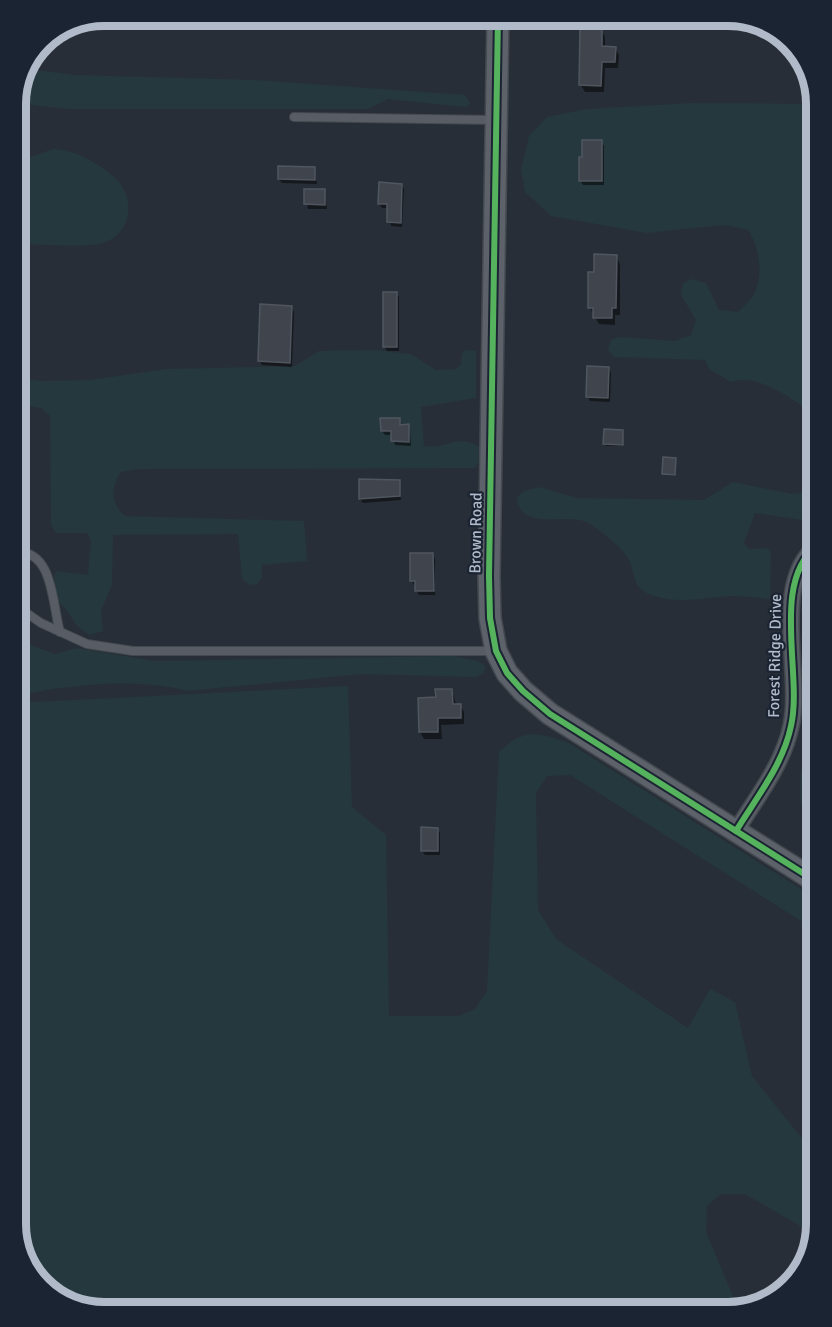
<svg xmlns="http://www.w3.org/2000/svg" width="832" height="1327" viewBox="0 0 832 1327" font-family="Signika,sans-serif">
  <style>
    .green { fill: #25383d }
    .shadow { fill: #0007 }
    .building { fill: #3f444d; stroke: #50565f; stroke-width: 1.5 }
    .lines { fill: none; stroke-linecap: round; stroke-linejoin: round }
    .lane-casing { stroke: #444950; stroke-width: 10 }
    .street-casing { stroke: #444950; stroke-width: 18 }
    .secondary-casing { stroke: #444950; stroke-width: 24 }
    .lane { stroke: #585d65; stroke-width: 8 }
    .street { stroke: #585d65; stroke-width: 15 }
    .secondary { stroke: #5c616a; stroke-width: 21 }
    .cycleway-casing { stroke: #1b2432; stroke-width: 10 }
    .cycleway { stroke: #56b35d; stroke-width: 6 }
    .labels { text-anchor: middle; dominant-baseline: central; stroke-width: 4.5; stroke-linejoin: round; paint-order: stroke }
    .street-label { font-size: 16px; fill: #b1bac9; stroke: #1b2432 }
    .rim { fill: none; stroke: #b1bac9; stroke-width: 8 }
  </style>
  <rect width="100%" height="100%" fill="#282e37"/>
  <g class="green">
    <path d="M28,69L75,75L255,80L465,95L470,103L466,107L388,99L368,109H68L15,103Z"/>
    <path d="M693,103L817,104V416C794,401 759,372 731,382L709,369L705,360L614,357L608,350L611,340L619,337L675,341L691,335L696,320L681,295L683,283L692,279L706,283L719,310L738,312C743,307 751,300 754,294C764,275 759,246 748,230L724,225L647,233L551,216L525,192L521,169L529,136L547,117L587,109Z"/>
    <path d="M53,149C74,149 98,163 114,177C137,198 132,234 103,243C88,248 34,244 15,244V163Z"/>
    <path d="M375,350L411,354L436,370L456,369L461,364L462,353L467,350L476,351V398L421,407L424,446C448,450 457,432 481,448V458L475,468L139,469L121,472C111,487 110,503 125,516L304,521L307,561L262,565V577L257,584L250,585L242,579L238,534L113,535L112,585L101,611L103,631L90,635C70,625 73,612 57,601L54,577L56,571L88,575L91,540L87,533H56L51,525L50,416L41,408L15,403V378L43,381L90,380L167,369L295,366L319,351Z"/>
    <path d="M733,482L792,494L817,491V522L755,513L744,543L749,549L768,548L771,554L770,599C758,598 745,596 733,596C703,597 682,605 651,595C630,587 636,571 628,558C622,548 596,526 586,522C565,512 520,533 517,497L524,491L539,487L578,498L704,500Z"/>
    <path d="M15,639L55,654L77,648L155,661L453,656L478,661L485,666L484,673L476,677L361,674L187,691C137,677 66,685 15,696Z"/>
    <path d="M811,682H817V856L813,851L800,797L801,772L810,736Z"/>
    <path d="M348,686L352,807L386,835L389,1016H459L475,1009L487,991L499,752C525,727 538,733 569,743L817,899V931L570,775L547,776L536,793L538,910L556,939L688,1028L710,989L735,1002L752,1076L817,1157V1224L814,1234L745,1194H721L707,1206L706,1232L733,1296L735,1311L98,1312L55,1297L24,1263L15,1223V1008L29,1007L15,988V703Z"/>
  </g>
  <g class="shadow">
    <path d="M601,30L605,37V48H615L619,55L618,68H605L604,92H585L581,85Z"/>
    <path d="M601,141L604,146V185H583L580,181L584,158Z"/>
    <path d="M314,169L317,184L282,183L279,179Z"/>
    <path d="M401,185L404,189L402,227L391,226L389,208H382L379,204Z"/>
    <path d="M305,190H324L327,209H308Z"/>
    <path d="M616,256L620,264V315H615V325L599,324L590,308Z"/>
    <path d="M396,293L399,297V351H387L384,346Z"/>
    <path d="M291,307L294,312L292,367L262,365L260,361Z"/>
    <path d="M609,369L611,373L610,402L590,401L588,396Z"/>
    <path d="M399,419L402,426H408L410,430L411,446L395,445L392,435H385L382,431Z"/>
    <path d="M623,433V446H606L605,444Z"/>
    <path d="M675,460V476L664,475L663,474Z"/>
    <path d="M399,481L401,500L363,503L360,499Z"/>
    <path d="M412,554H433L435,559V595H419L412,581Z"/>
    <path d="M452,690L456,705H460L464,712V724L441,725L442,739H424L420,732Z"/>
    <path d="M438,829L440,833V855H425L422,851Z"/>
  </g>
  <g class="building">
    <path d="M580,28L602,29V46L616,47L615,62H602L601,86L579,85Z"/>
    <path d="M582,140H602V181H579V157H582Z"/>
    <path d="M278,166L315,167V180L278,179Z"/>
    <path d="M379,182L402,184L401,223L387,222V204H378Z"/>
    <path d="M304,189H325V205L304,204Z"/>
    <path d="M594,254L617,255L616,308H612V318H593V308H588V272H594Z"/>
    <rect x="383" y="292" width="14" height="55"/>
    <path d="M260,304L292,306L290,363L258,361Z"/>
    <path d="M587,366L609,367L608,398L586,397Z"/>
    <path d="M380,418H400V425L409,424V442L391,441V431H381Z"/>
    <path d="M604,429L623,430V445L603,444Z"/>
    <path d="M663,457L676,458L675,475L662,474Z"/>
    <path d="M359,479L400,480V496L359,499Z"/>
    <path d="M410,553H433L434,591H415V581H410Z"/>
    <path d="M435,689H452L453,704H461V718H438V732H419L418,698L436,697Z"/>
    <path d="M421,827L438,828V851H421Z"/>
  </g>
  <g class="lines">
    <defs>
      <g id="lane">
        <path d="M294,117L494,120"/>
        <path d="M15,552C54,549 52,605 60,632"/>
        <path d="M15,605L41,623L87,644L133,651H495"/>
      </g>
      <path id="street" d="M736,831C756,798 783,765 791,726C803,675 770,582 817,546"/>
      <path id="secondary" d="M498,15L489,576L490,618L496,651L507,673L523,691L550,714L817,882"/>
    </defs>
    <use href="#lane" class="lane-casing"/>
    <use href="#street" class="street-casing"/>
    <use href="#secondary" class="secondary-casing"/>
    <use href="#lane" class="lane"/>
    <use href="#street" class="street"/>
    <use href="#secondary" class="secondary"/>
    <defs>
      <g id="cycleway">
        <path d="M498,15L489,576L490,618L496,651L507,673L523,691L550,714L817,882"/>
        <path d="M736,831C756,798 783,765 791,726C803,675 770,582 817,546"/>
      </g>
    </defs>
    <use href="#cycleway" class="cycleway-casing"/>
    <use href="#cycleway" class="cycleway"/>
  </g>
  <g class="labels">
    <g class="street-label">
      <text transform="translate(476 533) rotate(-89)">Brown Road</text>
      <text transform="translate(775 656) rotate(-89)">Forest Ridge Drive</text>
    </g>
  </g>
  <path d="M0 0H832V1327H0ZM104 26H728A78 78 0 0 1 806 104V1224A78 78 0 0 1 728 1302H104A78 78 0 0 1 26 1224V104A78 78 0 0 1 104 26Z" fill="#1b2432" fill-rule="evenodd"/>
  <path class="rim" d="M104 26H728A78 78 0 0 1 806 104V1224A78 78 0 0 1 728 1302H104A78 78 0 0 1 26 1224V104A78 78 0 0 1 104 26Z"/>
</svg>
